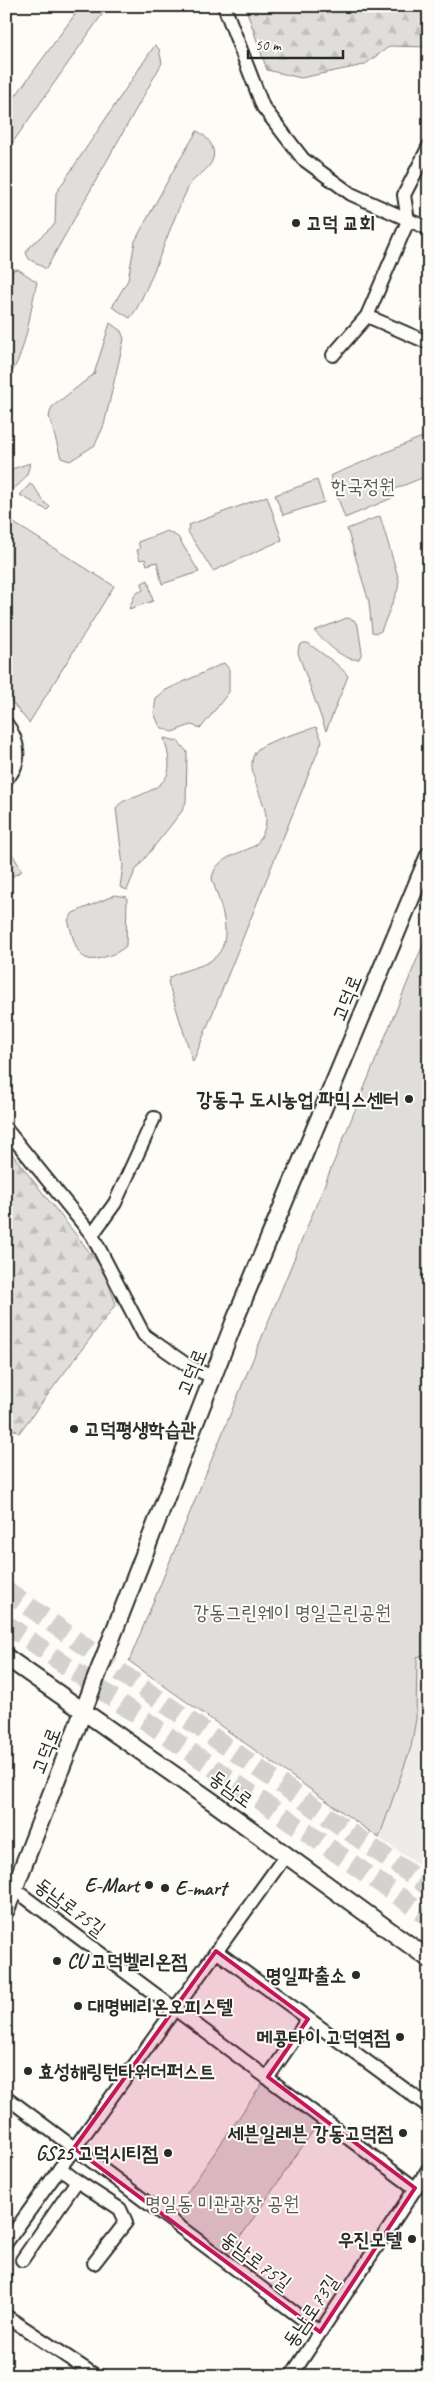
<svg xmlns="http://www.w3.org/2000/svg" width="435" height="2382" viewBox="0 0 435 2382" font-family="Caveat,'Poor Story',sans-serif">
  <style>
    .built { fill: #edece8 }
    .forest { fill: url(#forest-firs); stroke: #858482 }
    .park { fill: #dfdeda; stroke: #858482 }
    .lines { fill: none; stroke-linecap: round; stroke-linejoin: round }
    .highway-tunnel { stroke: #d3d2ce; stroke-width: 19; stroke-dasharray: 19 9; stroke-linecap: butt }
    .minor-casing { stroke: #2b2b2b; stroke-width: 16 }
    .major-casing { stroke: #2b2b2b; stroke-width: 20 }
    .minor { stroke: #fdfcf7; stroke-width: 12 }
    .major { stroke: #fdfcf7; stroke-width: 16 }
    .marked { fill: #c2185b; fill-opacity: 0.2; stroke: #c2185b; stroke-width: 4; stroke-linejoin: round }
    .poi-dot { fill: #2b2b2b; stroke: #fdfcf7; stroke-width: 2 }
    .labels { text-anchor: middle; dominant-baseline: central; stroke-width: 4; stroke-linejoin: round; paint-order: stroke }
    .poi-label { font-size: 20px; font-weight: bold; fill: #2b2b2b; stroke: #fdfcf7; text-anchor: end }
    .park-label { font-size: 20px; fill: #585857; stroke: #fdfcf7 }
    .street-label { font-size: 20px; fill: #2b2b2b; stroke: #fdfcf7 }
  </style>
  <defs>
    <pattern id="forest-firs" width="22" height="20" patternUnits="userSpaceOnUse" patternTransform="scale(1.25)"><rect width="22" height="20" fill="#dfdeda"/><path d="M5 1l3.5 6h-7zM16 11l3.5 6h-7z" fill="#c0bfbb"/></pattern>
  </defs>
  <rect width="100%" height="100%" fill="#fdfcf7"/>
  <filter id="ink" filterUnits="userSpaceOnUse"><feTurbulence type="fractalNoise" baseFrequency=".02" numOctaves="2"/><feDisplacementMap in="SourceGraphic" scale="10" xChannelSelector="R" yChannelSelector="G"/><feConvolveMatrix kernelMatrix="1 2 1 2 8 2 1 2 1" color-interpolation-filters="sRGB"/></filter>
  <g filter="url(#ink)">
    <path class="built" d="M429,1653V1872L379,1838L411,1747L416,1719L417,1657Z"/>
    <g class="forest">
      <path d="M245,6H429V47L390,46L364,65L301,78L267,70Z"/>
      <path d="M12,1154L103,1269L116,1304L19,1433L6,1424V1157Z"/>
    </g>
    <g class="park">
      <path d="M81,6H108L6,152V109Z"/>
      <path d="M155,45L159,49L162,63L46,269L29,259L26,253L29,247L55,224L56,193Z"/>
      <path d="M197,131C207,136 216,147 213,158C210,171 195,175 189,186C173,218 162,253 148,285C142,297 138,309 130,318L112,307L128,280L135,241L173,171Z"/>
      <path d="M18,269L37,282C29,314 27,354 6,381V311L13,270Z"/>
      <path d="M110,323L121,331L124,339L104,425L95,445L70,461L61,458L49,416L52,407L94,374Z"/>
      <path d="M429,434V475L390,491L392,498L345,518L330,476Z"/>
      <path d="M30,463C27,477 24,481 13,489L6,486V471Z"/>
      <path d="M317,480L324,502L283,515L275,495Z"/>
      <path d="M30,484C39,489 40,501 50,507L47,510L20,495Z"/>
      <path d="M267,496L282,540L213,571L188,532L189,525Z"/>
      <path d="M380,516L399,580L398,589L381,631L377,633L372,632L369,602L347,529Z"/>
      <path d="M6,518L114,586L29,723L6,695Z"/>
      <path d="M167,531L178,537L199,572L162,584L157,562L147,565L145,559L140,560L137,550L140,549L138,542Z"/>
      <path d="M148,580L153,601L129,609L135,594L143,590L142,583Z"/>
      <path d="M347,618L354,620L358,626L362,653L359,659C343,662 325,641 314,631Z"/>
      <path d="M303,643H308C322,654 338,663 348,676L326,731L298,653L299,646Z"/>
      <path d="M224,663L229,669V692L201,728L191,725L172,732L160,727L154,713L156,698L166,690Z"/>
      <path d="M316,727L322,741L193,1062L168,982L170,977C183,969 202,968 213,959C237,941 219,901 212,879C214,857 241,854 256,845C262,836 267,827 266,816C265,799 241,764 258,749C271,739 300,733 316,727Z"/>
      <path d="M164,738L178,741L187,752L186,802L182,811L135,871L127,890L120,887L123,866L116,808C121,801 128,799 136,797C171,783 174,773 164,738Z"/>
      <path d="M6,843L22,871L6,880Z"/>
      <path d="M115,895L127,897L126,946C118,953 111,955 101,958C76,966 74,939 68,920L73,913Z"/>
      <path d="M429,930V1653L417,1657L416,1719L411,1747L379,1838L129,1661Z"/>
      <path d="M264,2081L319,2122L227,2257L171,2216Z"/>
    </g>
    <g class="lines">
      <g class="highway-tunnel">
        <path d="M6,1590L141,1687L429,1887"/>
        <path d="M6,1624L429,1917"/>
      </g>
      <defs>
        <g id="minor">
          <path d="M224,6L263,107L303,159L351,194L429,229"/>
          <path d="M367,316L429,343"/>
          <path d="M333,355L367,316L408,221L404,195L429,146"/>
          <path d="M6,723C19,740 23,764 6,779"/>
          <path d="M6,1129L92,1235L144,1335L190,1367L213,1377"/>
          <path d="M92,1235L115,1203L154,1118"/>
          <path d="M14,1889L415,2188"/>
          <path d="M216,1951L429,2107"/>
          <path d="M268,2077L308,2019"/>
          <path d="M6,2097L320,2332"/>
          <path d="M77,2181L120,2209L126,2222L94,2263"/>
          <path d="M6,2243L286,1855"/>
          <path d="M22,2260L77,2181L60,2168"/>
          <path d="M6,2316L96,2376"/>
          <path d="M291,2376L429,2168"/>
        </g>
        <g id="major">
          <path d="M6,1657L213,1802L429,1959"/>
          <path d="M6,1910L235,1320L429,855"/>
        </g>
      </defs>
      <use href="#minor" class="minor-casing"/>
      <use href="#major" class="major-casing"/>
      <use href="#minor" class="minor"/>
      <use href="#major" class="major"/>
    </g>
  </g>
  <path class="marked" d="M216,1951L308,2019L268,2077L415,2188L320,2332L74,2148Z"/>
  <g class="poi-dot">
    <circle cx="296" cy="223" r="5"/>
    <circle cx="409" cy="1099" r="5"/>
    <circle cx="74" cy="1429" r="5"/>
    <circle cx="149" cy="1885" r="5"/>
    <circle cx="165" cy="1888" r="5"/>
    <circle cx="57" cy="1961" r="5"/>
    <circle cx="356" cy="1975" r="5"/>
    <circle cx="78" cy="2006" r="5"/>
    <circle cx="400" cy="2037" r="5"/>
    <circle cx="28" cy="2071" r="5"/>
    <circle cx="403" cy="2133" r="5"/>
    <circle cx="168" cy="2153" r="5"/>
    <circle cx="412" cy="2239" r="5"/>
  </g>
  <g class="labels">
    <g class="poi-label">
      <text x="306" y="223" text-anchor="start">고덕 교회</text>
      <text x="399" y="1099">강동구 도시농업 파믹스센터</text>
      <text x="84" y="1429" text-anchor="start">고덕평생학습관</text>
      <text x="139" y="1885">E-Mart</text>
      <text x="175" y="1888" text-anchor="start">E-mart</text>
      <text x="67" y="1961" text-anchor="start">CU 고덕벨리온점</text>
      <text x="346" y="1975">명일파출소</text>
      <text x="88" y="2006" text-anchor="start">대명베리온오피스텔</text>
      <text x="390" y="2037">메콩타이 고덕역점</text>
      <text x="38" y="2071" text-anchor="start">효성해링턴타워더퍼스트</text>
      <text x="393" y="2133">세븐일레븐 강동고덕점</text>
      <text x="158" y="2153">GS25 고덕시티점</text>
      <text x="402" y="2239">우진모텔</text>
    </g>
    <g class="park-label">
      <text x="363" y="486">한국정원</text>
      <text x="292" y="1612">강동그린웨이 명일근린공원</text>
      <text x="222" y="2203">명일동 미관광장 공원</text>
    </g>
    <g class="street-label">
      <text transform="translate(347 998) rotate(-68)">고덕로</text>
      <text transform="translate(192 1372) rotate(-68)">고덕로</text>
      <text transform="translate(46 1751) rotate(-69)">고덕로</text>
      <text transform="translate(231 1789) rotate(36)">동남로</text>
      <text transform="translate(70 1907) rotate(37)">동남로75길</text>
      <text transform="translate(256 2261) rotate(37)">동남로75길</text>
      <text transform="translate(311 2311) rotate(-56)">동남로73길</text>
    </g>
  </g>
  <rect width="435" height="2382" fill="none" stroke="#fdfcf7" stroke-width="25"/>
  <rect x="12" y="12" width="410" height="2357" fill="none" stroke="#2b2b2b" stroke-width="2" filter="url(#ink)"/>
  <path d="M248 50v8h95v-8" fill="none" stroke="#2b2b2b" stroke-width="2.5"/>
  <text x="255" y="50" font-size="15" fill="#2b2b2b" stroke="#fdfcf7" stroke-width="4" paint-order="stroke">50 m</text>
</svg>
